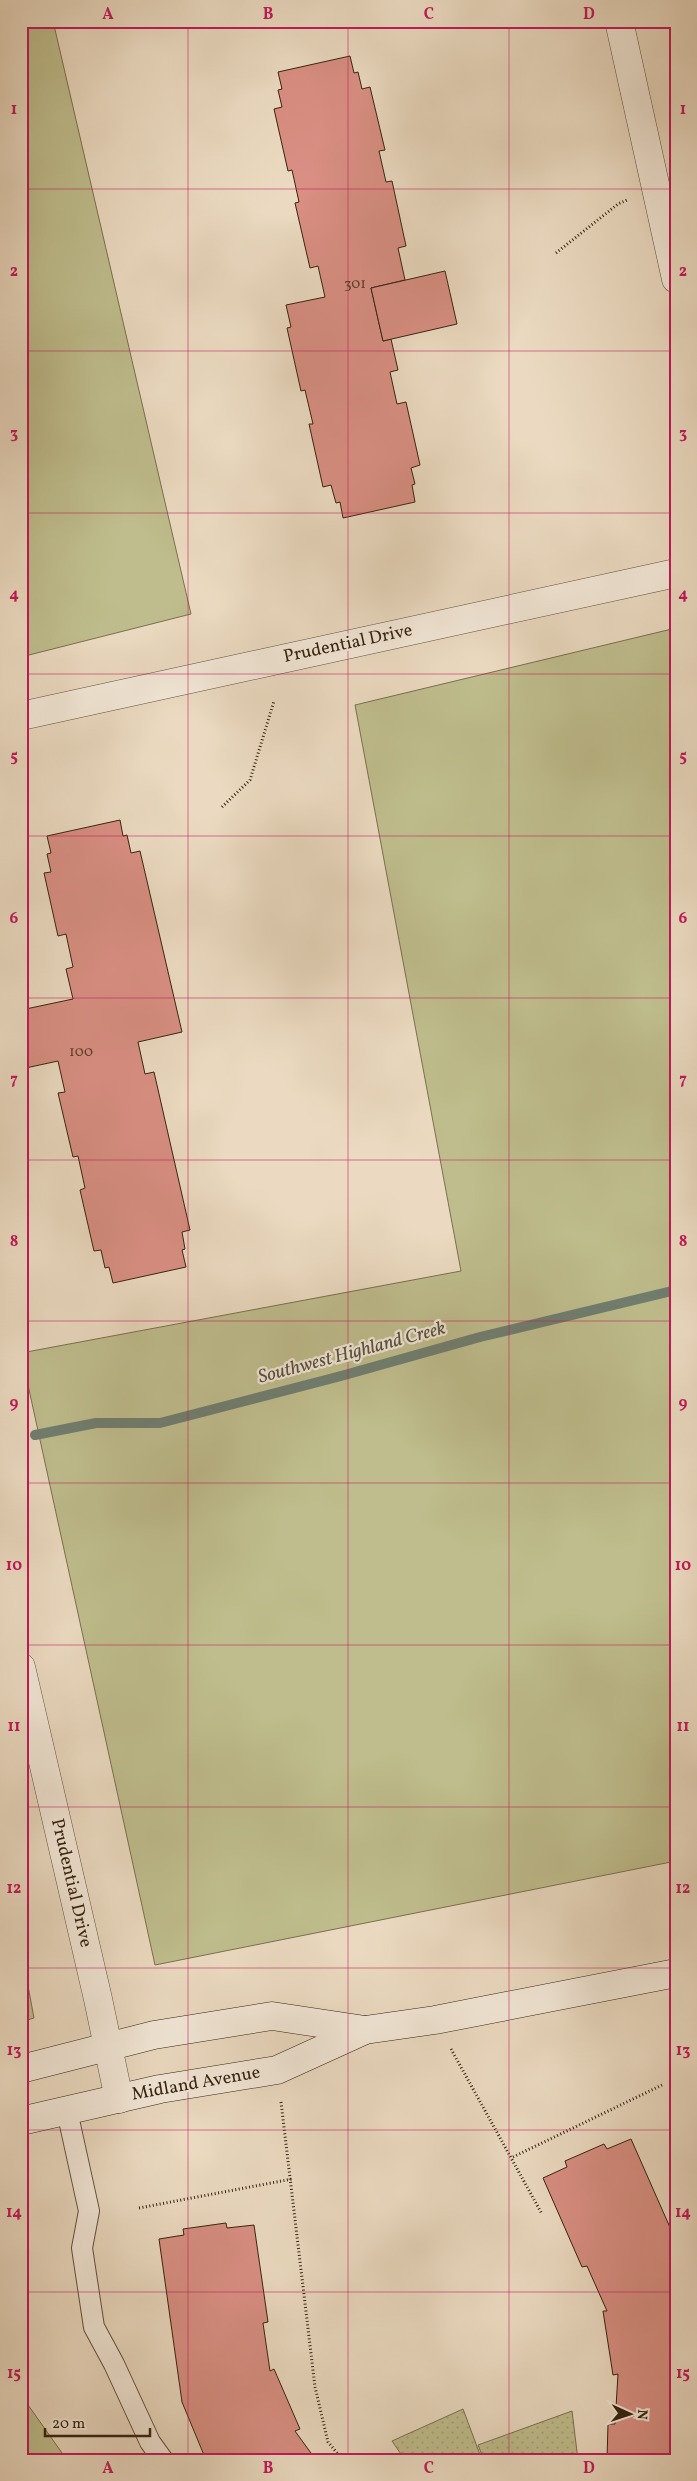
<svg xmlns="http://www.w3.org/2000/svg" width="697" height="2481" viewBox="0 0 697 2481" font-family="Vollkorn,serif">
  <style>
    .grass { fill: #bfbd8d; stroke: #7a704f }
    .park { fill: url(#park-dots); stroke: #7a704f }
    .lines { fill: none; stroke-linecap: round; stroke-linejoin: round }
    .stream { stroke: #707e71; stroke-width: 10 }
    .building { fill: #d98f83; stroke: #352211 }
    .service-casing { stroke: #62503d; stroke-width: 22 }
    .minor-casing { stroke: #62503d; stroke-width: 29 }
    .secondary-casing { stroke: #352211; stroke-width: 29 }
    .path { stroke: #352211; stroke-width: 3; stroke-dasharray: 1 2.5; stroke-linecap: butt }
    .service { stroke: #f2e7d7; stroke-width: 20 }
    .minor { stroke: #f2e7d7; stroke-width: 28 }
    .secondary { stroke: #f2e7d7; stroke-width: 28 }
    .grid { fill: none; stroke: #c2185b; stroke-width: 1; stroke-opacity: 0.55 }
    .labels { text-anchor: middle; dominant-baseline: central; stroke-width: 4.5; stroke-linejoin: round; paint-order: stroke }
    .number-label { font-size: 15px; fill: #5e3d2e }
    .street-label { font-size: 18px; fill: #352211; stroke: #f2e7d7 }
    .water-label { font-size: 19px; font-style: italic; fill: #535041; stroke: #f2e7d7 }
    .neatline { fill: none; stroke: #c2185b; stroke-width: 2 }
    .grid-label { font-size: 16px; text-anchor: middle; font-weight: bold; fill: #c2185b }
  </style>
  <defs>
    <pattern id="park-dots" width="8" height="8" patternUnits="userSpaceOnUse" patternTransform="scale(1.25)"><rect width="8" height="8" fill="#bfbd8d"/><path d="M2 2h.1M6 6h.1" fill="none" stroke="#a5a279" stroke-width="1.8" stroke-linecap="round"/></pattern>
  </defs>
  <rect width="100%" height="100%" fill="#ebdac1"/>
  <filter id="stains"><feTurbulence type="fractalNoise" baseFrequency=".004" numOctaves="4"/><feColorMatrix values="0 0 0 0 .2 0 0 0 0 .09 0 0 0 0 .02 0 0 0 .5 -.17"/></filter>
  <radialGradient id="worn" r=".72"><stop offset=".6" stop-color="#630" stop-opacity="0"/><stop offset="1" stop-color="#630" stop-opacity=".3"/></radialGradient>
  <g class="grass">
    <path d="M21,21H53L191,614L21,657Z"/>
    <path d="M676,628V1861L155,1965L21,1353L461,1271L355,705Z"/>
    <path d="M21,1948L34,2018L21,2022Z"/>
    <path d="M21,2395L67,2460H21Z"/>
  </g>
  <g class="park">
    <path d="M463,2409L482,2460H405L392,2441Z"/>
    <path d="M572,2411L578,2460H484L478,2445Z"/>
  </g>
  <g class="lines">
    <path class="stream" d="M35,1435L96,1423H160L341,1376L480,1337L676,1290"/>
  </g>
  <g class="building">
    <path d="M350,56L354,73L358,72L362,89L370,87L385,150L379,151L386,182L392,181L406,246L398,248L405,280L371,288L383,341L391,339L398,370L390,372L397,404L406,402L420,465L411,468L415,484L412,485L415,502L343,518L340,502L336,503L331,485L323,487L309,424H313L305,390L301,391L287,328L291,327L286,305L325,297L318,266L310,268L295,203L299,202L292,170L288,171L274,109L282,107L278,90L282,89L278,72Z"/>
    <path d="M445,271L457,324L383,341L371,288Z"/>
    <path d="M120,820L123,836L127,835L131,853L140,851L182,1032L138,1042L145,1074L154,1072L190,1230L182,1232L185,1249L182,1250L186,1267L113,1283L109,1267L105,1268L101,1250L94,1251L80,1190L85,1188L78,1156L73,1157L58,1093L65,1092L58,1061L21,1069V1010L73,999L66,969L73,967L66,934L58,936L44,873L51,872L47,854L51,853L47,836Z"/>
    <path d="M631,2139L676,2241V2460H607L608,2424H615L618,2374L613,2375L603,2311H607L587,2266L582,2267L543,2178L567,2167L565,2161L604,2144L607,2149Z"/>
    <path d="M226,2223L227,2228L254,2225L268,2322L263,2323L270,2371L274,2369L300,2429L295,2431L316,2460H206L182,2402L159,2239L184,2235L183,2229Z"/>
    <path d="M21,2245L26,2264L21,2265Z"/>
  </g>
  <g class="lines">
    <defs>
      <path id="service" d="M67,2111L89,2211L82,2248L94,2327L114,2364L150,2442L163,2460"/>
      <g id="minor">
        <path d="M619,21L676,279"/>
        <path d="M21,716L676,573"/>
        <path d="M21,1667L98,1999L119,2099"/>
      </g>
      <g id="secondary">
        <path d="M21,2069L154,2035L272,2016L365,2030"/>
        <path d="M21,2121L160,2089L277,2070L365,2030L435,2020L676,1973"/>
      </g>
    </defs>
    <use href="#service" class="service-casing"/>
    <use href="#minor" class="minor-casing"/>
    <use href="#secondary" class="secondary-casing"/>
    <g class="path">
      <path d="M556,253L618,204L627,200"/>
      <path d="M222,807L250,780L274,701"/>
      <path d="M451,2049L542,2214"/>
      <path d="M281,2102L315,2387L328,2442L343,2460"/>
      <path d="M513,2157L662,2085"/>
      <path d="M139,2208L292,2179"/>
    </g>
    <use href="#service" class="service"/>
    <use href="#minor" class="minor"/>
    <use href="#secondary" class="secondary"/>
  </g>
  <path class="grid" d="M188,21V2460M348,21V2460M509,21V2460M21,189H676M21,351H676M21,513H676M21,674H676M21,836H676M21,998H676M21,1160H676M21,1321H676M21,1483H676M21,1645H676M21,1807H676M21,1968H676M21,2130H676M21,2292H676"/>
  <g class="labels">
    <g class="number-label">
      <text x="355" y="284">301</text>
      <text x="81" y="1052">100</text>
    </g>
    <g class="street-label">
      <text transform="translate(348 644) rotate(-12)">Prudential Drive</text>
      <text transform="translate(71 1883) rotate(77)">Prudential Drive</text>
      <text transform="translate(196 2084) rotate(-10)">Midland Avenue</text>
    </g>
    <g class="water-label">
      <text transform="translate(352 1353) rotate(-15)">Southwest Highland Creek</text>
    </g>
  </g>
  <rect width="697" height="2481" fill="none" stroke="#ebdac1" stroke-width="55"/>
  <g transform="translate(630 2414) rotate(93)" stroke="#f2e7d7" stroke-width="4" paint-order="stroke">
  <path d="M0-4L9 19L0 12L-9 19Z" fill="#352211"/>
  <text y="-8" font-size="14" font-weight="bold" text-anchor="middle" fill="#352211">N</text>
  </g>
  <path d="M45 2428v8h105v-8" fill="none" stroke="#352211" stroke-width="2.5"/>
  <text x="52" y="2428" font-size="15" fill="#352211" stroke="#f2e7d7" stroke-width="4" paint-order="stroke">20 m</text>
  <rect x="28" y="28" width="642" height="2426" class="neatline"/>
  <g class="grid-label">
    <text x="108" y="19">A</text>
    <text x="268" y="19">B</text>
    <text x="429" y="19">C</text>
    <text x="589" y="19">D</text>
    <text x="14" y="114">1</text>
    <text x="683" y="114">1</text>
    <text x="14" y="276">2</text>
    <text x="683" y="276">2</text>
    <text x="14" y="438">3</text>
    <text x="683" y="438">3</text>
    <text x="14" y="599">4</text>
    <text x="683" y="599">4</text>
    <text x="14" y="761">5</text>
    <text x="683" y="761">5</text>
    <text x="14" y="923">6</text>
    <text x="683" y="923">6</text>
    <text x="14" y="1084">7</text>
    <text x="683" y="1084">7</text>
    <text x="14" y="1246">8</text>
    <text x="683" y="1246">8</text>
    <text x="14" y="1408">9</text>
    <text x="683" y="1408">9</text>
    <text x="14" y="1570">10</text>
    <text x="683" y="1570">10</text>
    <text x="14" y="1731">11</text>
    <text x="683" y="1731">11</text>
    <text x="14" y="1893">12</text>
    <text x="683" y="1893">12</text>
    <text x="14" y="2055">13</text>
    <text x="683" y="2055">13</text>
    <text x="14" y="2217">14</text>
    <text x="683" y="2217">14</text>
    <text x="14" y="2378">15</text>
    <text x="683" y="2378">15</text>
    <text x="108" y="2473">A</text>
    <text x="268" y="2473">B</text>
    <text x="429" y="2473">C</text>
    <text x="589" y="2473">D</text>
  </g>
  <rect width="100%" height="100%" filter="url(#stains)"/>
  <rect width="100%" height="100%" fill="url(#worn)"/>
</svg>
